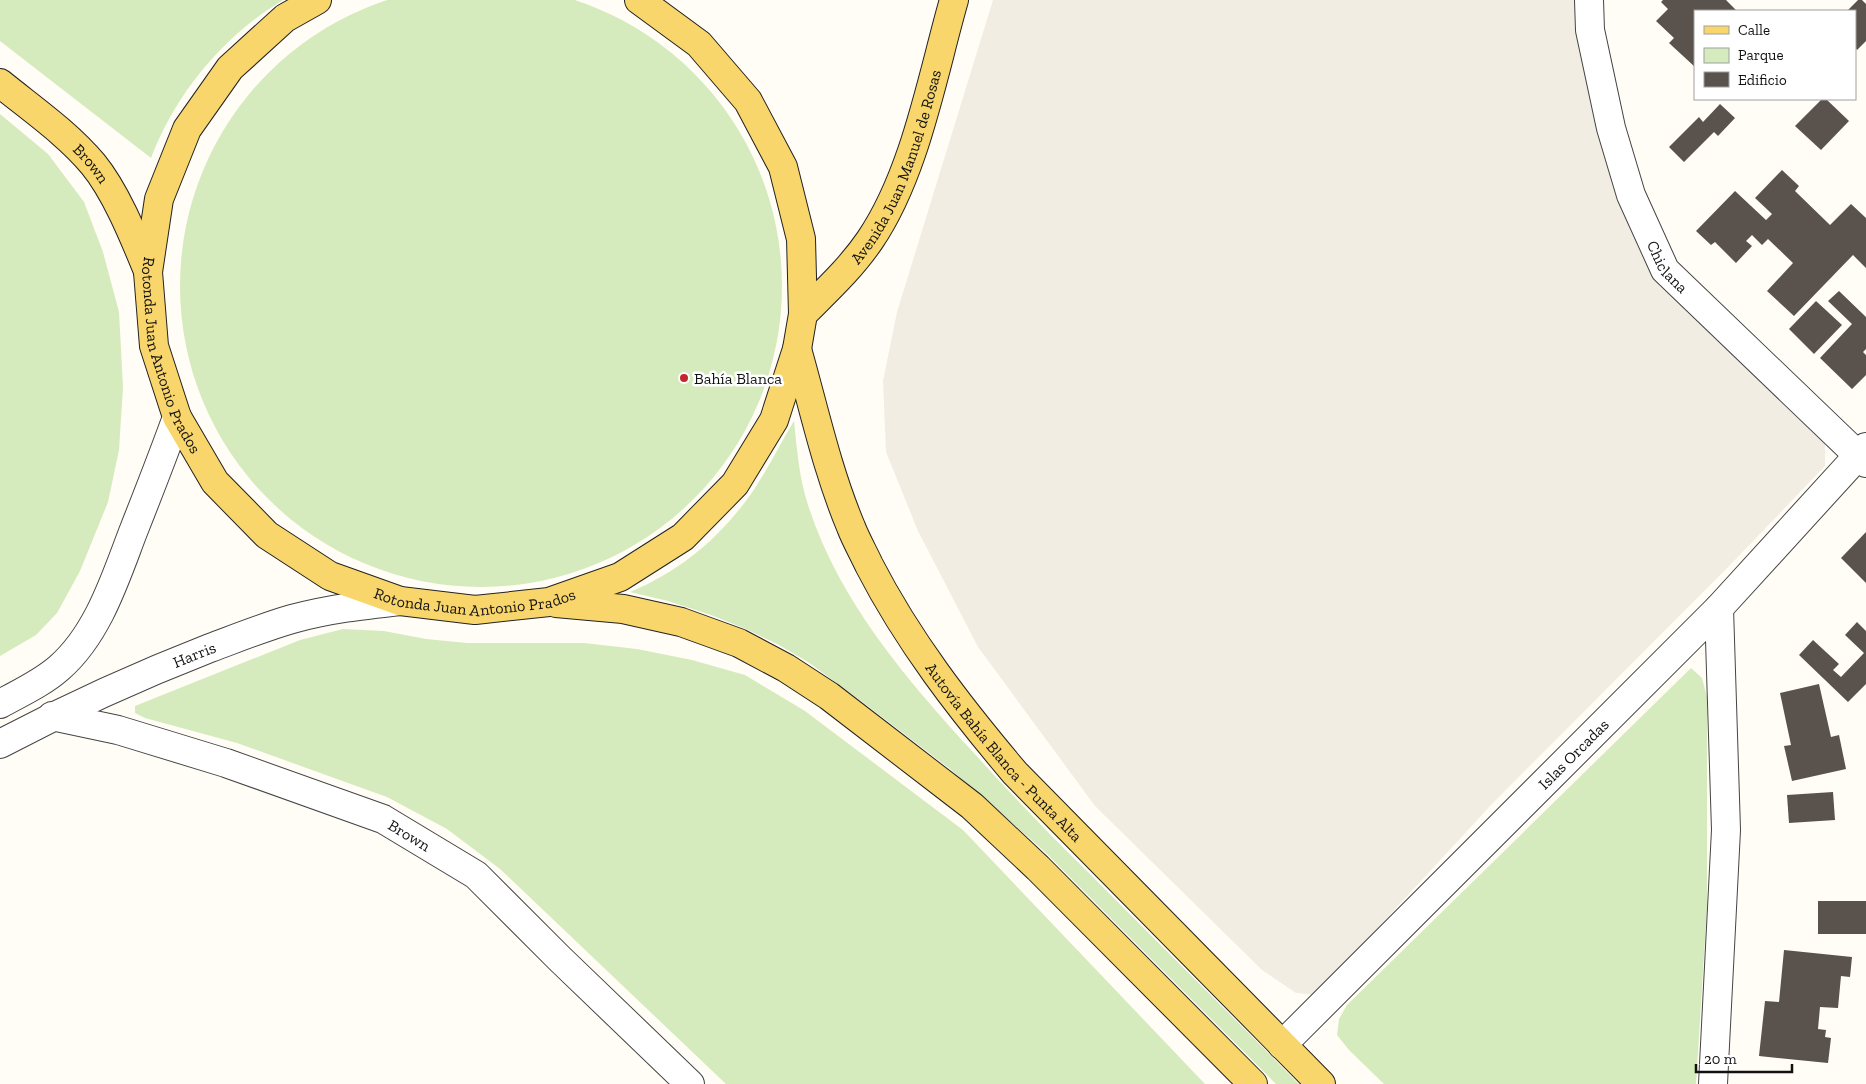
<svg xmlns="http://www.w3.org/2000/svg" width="1866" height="1084" viewBox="0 0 1866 1084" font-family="'Zilla Slab',serif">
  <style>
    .green { fill: #d5ebbd }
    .plaza { fill: #f1ede2 }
    .building { fill: #5a524d }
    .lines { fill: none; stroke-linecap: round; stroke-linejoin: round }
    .minor-casing { stroke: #444; stroke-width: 30 }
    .major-casing { stroke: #222; stroke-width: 30 }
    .minor { stroke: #fff; stroke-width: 28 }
    .major { stroke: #f9d66b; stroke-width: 28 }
    .poi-dot { fill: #c4262e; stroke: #fff; stroke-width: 2 }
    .labels { text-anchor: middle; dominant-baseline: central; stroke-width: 5; stroke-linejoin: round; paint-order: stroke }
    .street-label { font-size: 16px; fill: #111; stroke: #fff }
    .poi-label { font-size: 16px; fill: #111; stroke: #fff; text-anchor: start }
  </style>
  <rect width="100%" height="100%" fill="#fffdf5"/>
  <g class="green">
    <circle cx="481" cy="286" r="301"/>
    <path d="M0,0H283C223,36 176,93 151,158L0,41Z"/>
    <path d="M0,114L48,154L84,202L103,252L119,312L123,387L119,450L108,502L80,571L57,613L36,635L0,656Z"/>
    <path d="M794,421C797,449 799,478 808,505C839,601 906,679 973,752C1010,793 1048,833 1088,872C1158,943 1229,1013 1299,1084H1276L1043,850L950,769L865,704L808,662L779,645L746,629L711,615L668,601L630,592C681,571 722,536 753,491C768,469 780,444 794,421Z"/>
    <path d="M343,629L384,631L426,639L467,643H584L637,649L692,660L745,675L805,711L963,830L1205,1084H726L500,869L447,829L387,797L237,743L145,718L135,713V706L300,640Z"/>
    <path d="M1691,668L1702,678L1707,697V907L1696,1084H1384L1349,1050L1337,1035L1339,1019L1347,1005Z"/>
  </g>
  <path class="plaza" d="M993,0H1582L1621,198L1644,258L1825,435V466L1732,563L1491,805L1316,995L1296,993L1262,970L1095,806L978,647L918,531L886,452L883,381L897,312Z"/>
  <g class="building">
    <path d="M1663,0H1726L1736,10L1695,11V67L1669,43L1674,38L1656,21L1668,9L1661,2Z"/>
    <path d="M1858,0H1862L1866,4V41L1857,50L1855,47V11H1847Z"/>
    <path d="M1822,99H1826L1849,121L1821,150L1795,126Z"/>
    <path d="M1720,104L1735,118L1718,136L1714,132L1684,162L1669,147L1699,117L1703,122Z"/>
    <path d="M1782,170L1799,186L1795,191L1830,225L1851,204L1866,218V268L1853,255L1794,316L1767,291L1793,263L1768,239L1762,245L1752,235L1746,241L1752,246L1736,263L1715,242L1711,245L1696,231L1735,191L1766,220L1772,214L1755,198Z"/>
    <path d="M1839,291L1866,317V349L1863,352L1866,355V375L1852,389L1820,358L1852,324L1828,301Z"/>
    <path d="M1816,301L1842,325L1814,354L1789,329Z"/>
    <path d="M1866,532V583L1841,558Z"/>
    <path d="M1857,622L1866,631V684L1848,702L1799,655L1813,640L1839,664L1833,670L1841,677L1864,653L1845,635Z"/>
    <path d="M1819,684L1831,737L1839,735L1846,769L1792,781L1784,746L1791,745L1780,693Z"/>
    <path d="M1833,792L1835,820L1789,823L1787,795Z"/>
    <rect x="1818" y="901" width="48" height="33"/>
    <path d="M1784,950L1852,957L1850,977L1841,976L1838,1008L1820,1007L1818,1029L1826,1030L1825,1037L1831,1038L1828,1063L1759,1056L1765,1001L1779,1002Z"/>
  </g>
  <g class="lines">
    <defs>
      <g id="minor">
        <path id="s1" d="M1589,0L1590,30L1611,128L1631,195L1665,270L1866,463"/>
        <path d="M0,704C20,693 42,683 59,668C98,634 115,579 133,532C148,494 163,456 177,417"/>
        <path id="s2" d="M52,716L118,730L226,763L383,819L476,875L560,959L690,1084"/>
        <path id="s3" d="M0,744C68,708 138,676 210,648C237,638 264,627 292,619C328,609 364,605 400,601"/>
        <path id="s4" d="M1282,1045L1719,608L1866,447"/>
        <path d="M1713,1084L1726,830L1719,608"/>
      </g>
      <g id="major">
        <path id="s5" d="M317,0L285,18L230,68L187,129L159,199L148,272L154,346L177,417L215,482L267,535L330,576L400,601L475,610L549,602L620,577L683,537L735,484L774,420L797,349L803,314L801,239L783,167L748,101L699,44L639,0"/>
        <path id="s6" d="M0,83C32,109 67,133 93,164C116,192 134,237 148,271"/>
        <path id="s7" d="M803,314C827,290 851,268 870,240C915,174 932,77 954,0"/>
        <path id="s8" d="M797,349C814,409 827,470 851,527C856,540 863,552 869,565C908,641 960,708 1015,773L1321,1084"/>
        <path d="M556,603L623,609L681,622L739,643L786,668L829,696L972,806L1038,868L1253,1084"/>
      </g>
    </defs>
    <use href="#minor" class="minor-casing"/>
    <use href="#major" class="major-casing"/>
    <use href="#minor" class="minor"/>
    <use href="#major" class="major"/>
  </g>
  <circle class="poi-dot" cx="684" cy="378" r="5"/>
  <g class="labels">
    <g class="street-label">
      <text stroke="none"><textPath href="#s6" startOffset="122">Brown</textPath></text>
      <text stroke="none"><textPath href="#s7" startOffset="178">Avenida Juan Manuel de Rosas</textPath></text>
      <text stroke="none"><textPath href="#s1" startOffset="281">Chiclana</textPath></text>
      <text stroke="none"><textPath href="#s5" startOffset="422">Rotonda Juan Antonio Prados</textPath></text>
      <text stroke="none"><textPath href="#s5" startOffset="858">Rotonda Juan Antonio Prados</textPath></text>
      <text stroke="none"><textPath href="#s3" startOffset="214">Harris</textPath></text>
      <text stroke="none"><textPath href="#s8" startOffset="460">Autovía Bahía Blanca - Punta Alta</textPath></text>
      <text stroke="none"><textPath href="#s4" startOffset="412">Islas Orcadas</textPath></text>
      <text stroke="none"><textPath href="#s2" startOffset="378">Brown</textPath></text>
    </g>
    <g class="poi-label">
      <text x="694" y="378">Bahía Blanca</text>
    </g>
  </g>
  <rect x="1694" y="10" width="162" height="90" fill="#ffffff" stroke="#a0a0a0"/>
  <rect x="1704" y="26" width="25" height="8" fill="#f9d66b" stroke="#a0a0a0"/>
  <text x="1738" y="35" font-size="15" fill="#111111">Calle</text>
  <rect x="1704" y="48" width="25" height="15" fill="#d5ebbd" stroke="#a0a0a0"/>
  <text x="1738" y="60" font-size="15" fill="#111111">Parque</text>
  <rect x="1704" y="72" width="25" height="15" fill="#5a524d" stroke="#a0a0a0"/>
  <text x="1738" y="85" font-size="15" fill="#111111">Edificio</text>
  <path d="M1696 1064v8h96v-8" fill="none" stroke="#111111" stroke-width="2.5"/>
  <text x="1704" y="1064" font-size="15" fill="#111111" stroke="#ffffff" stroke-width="4" paint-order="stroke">20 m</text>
</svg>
